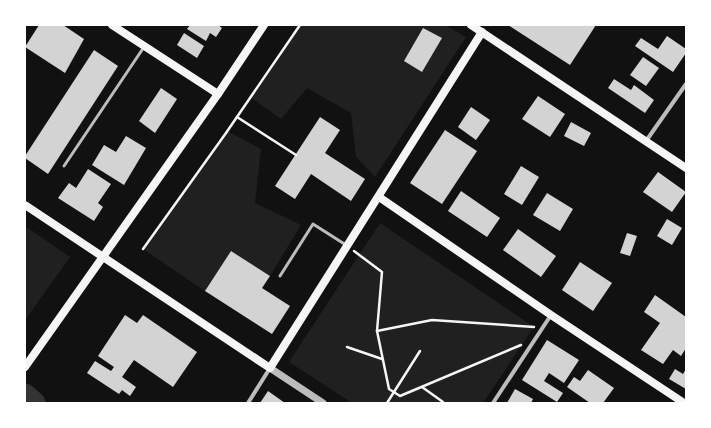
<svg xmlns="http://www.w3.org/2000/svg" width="711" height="428" viewBox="0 0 711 428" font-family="'Fira Sans',sans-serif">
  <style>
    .green { fill: #202020 }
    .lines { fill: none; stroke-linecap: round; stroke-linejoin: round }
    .river { stroke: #333; stroke-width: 23 }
    .building { fill: #d3d3d3 }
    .path { stroke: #f5f5f5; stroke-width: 2.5 }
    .service { stroke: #bcbcbc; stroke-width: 3 }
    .minor { stroke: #bcbcbc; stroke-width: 4 }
    .tertiary { stroke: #bcbcbc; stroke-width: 7 }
    .secondary { stroke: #f5f5f5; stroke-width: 8 }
  </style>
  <rect width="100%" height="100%" fill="#111"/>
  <g class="green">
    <path d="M300,25H445L466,37L375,177L356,157L351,113L307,88L281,119L250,97Z"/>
    <path d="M227,131L261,149L255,203L301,225L270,276L231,251L205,291L143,249Z"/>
    <path d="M380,223L534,327L483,403H352L289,362Z"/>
    <path d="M25,226L70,257L25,320Z"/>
  </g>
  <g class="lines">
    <path class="river" d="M25,395L34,403"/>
  </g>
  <g class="building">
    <path d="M39,25H63L84,39L65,73L25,47Z"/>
    <path d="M190,25H218L222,28L216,37L210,33L206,41L187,29Z"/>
    <path d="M508,25H596L570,65Z"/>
    <path d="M423,28L442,38L422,72L404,61Z"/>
    <path d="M184,33L204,46L197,58L177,45Z"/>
    <path d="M667,36L686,49V53L673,72L635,46L641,38L658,49Z"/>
    <path d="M94,50L118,66L48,174L25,158V156Z"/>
    <path d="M643,57L659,68L646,86L630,75Z"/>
    <path d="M614,79L631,90L634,85L654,100L645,113L608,88Z"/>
    <path d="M161,88L177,99L155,133L139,121Z"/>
    <path d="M538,96L565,114L550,137L522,119Z"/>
    <path d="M471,107L490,120L476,140L458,127Z"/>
    <path d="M320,117L340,130L325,153L365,179L351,201L311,174L295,199L275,186Z"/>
    <path d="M571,122L591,133L584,146L564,136Z"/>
    <path d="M445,130L477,151L442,204L410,183Z"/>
    <path d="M126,136L146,148L124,185L92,165L104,145L116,152Z"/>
    <path d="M521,166L539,177L522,205L504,194Z"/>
    <path d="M88,169L111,184L98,203L103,207L94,221L58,198L69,183L76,188Z"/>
    <path d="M658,172L686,192L672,212L643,192Z"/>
    <path d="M461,191L500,218L487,237L448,211Z"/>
    <path d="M547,193L573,209L560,231L533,215Z"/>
    <path d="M667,219L682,228L672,245L657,236Z"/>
    <path d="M518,229L556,256L541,277L503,250Z"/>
    <path d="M627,233L637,236L630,256L620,253Z"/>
    <path d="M231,251L270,276L262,288L290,306L272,334L205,291Z"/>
    <path d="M580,262L612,283L593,311L562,290Z"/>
    <path d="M655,295L686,317V348L681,356L673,350L663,364L641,350L660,323L644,312Z"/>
    <path d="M125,315L137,323L143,315L197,352L173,387L134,360L122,377L136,387L130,396L122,390L119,394L87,373L95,361L111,371L114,367L98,356Z"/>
    <path d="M547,340L579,360L564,383L549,373L544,381L563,393L557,402L522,380Z"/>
    <path d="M675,369L683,374L686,369V389L669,379Z"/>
    <path d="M588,370L614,388L603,403H590L567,387L574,377L580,381Z"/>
    <path d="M515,389L533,399L531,403H507Z"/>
    <path d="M268,391L285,403H260Z"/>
  </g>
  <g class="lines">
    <g class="path">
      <path d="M237,117L296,155"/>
      <path d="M143,249L226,133L300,25"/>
      <path d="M354,251L382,272L377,331L389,389L400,396L521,345"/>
      <path d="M377,331L432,320L534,327"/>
      <path d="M347,347L382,359"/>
      <path d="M422,387L443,402"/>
      <path d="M387,403L420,351"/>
    </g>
    <g class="service">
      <path d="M64,166L144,47"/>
      <path d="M280,276L313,224L346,245"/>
    </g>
    <g class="minor">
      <path d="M646,141L686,84"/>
      <path d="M248,403L270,368"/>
      <path d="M493,403L551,315"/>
    </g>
    <path class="tertiary" d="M270,368L323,403"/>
    <g class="secondary">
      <path d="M112,25L218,94"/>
      <path d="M471,25L686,168"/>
      <path d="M379,197L551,315L684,403"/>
      <path d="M25,205L270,368L482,32"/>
      <path d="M25,367L218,94L264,25"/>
    </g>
  </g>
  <rect width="711" height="428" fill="none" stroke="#ffffff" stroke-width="52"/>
</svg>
